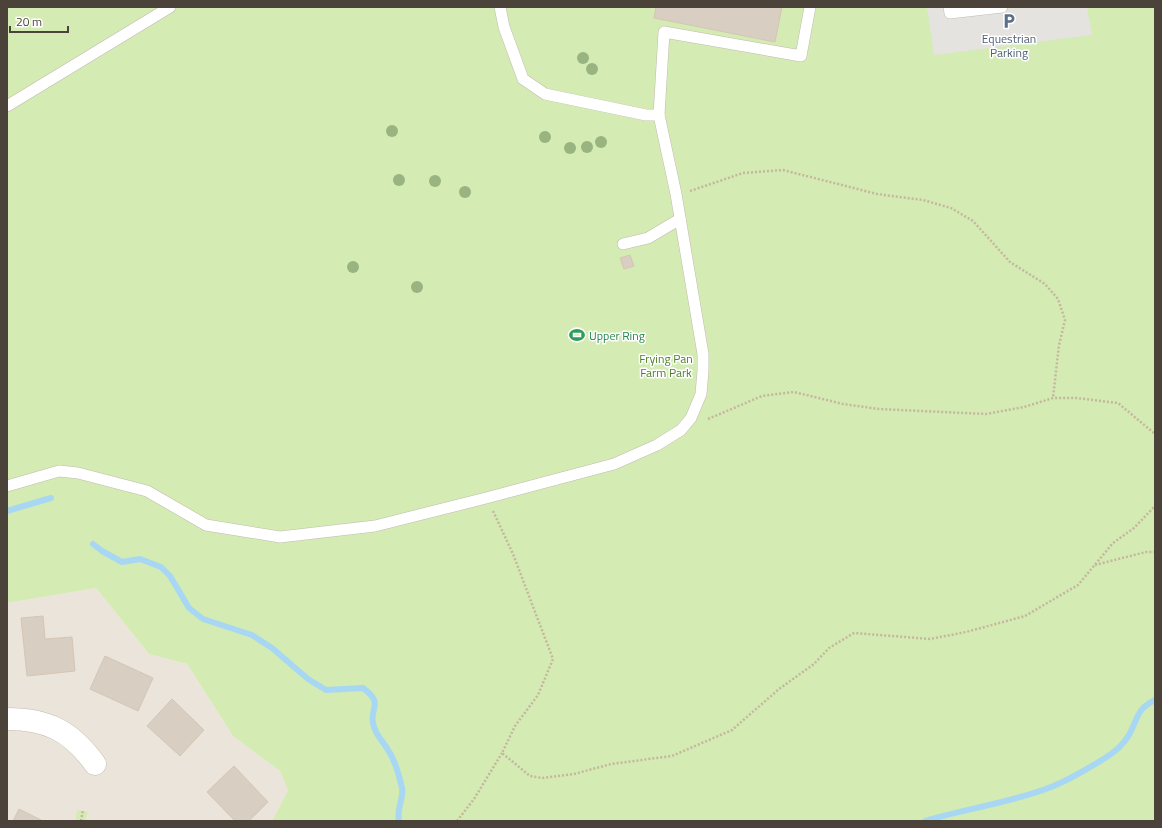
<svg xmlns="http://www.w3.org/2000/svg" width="1162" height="828" viewBox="0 0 1162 828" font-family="'Titillium Web',sans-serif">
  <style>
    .residential { fill: #eae4da }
    .green { fill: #d4ebb4 }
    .parking { fill: #e5e3e0 }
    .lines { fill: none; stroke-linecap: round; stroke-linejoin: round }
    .stream { stroke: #a8d7f3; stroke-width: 6 }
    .building { fill: #d8cec1; stroke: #d4c6b3 }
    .lane-casing { stroke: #c2baae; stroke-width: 12 }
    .street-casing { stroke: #c2baae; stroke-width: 23 }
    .path { stroke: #c5b69e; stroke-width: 2.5; stroke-dasharray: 2 2; stroke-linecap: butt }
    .lane { stroke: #fff; stroke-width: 11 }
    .street { stroke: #fff; stroke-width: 22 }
    .tree { fill: #99b480 }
    .labels { text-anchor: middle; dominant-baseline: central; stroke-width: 3; stroke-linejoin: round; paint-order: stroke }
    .service-label { font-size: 12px; fill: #4e5e75; stroke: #fff }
    .leisure-label { font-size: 12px; fill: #27864d; stroke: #fff; text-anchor: start }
    .park-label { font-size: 12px; fill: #4d8028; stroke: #fff }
  </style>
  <rect width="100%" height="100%" fill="#f6f3ec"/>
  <path class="residential" d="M96,588L149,654L187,664L233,736L280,771L288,790L272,821H86L88,813L77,810L75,821H7V603Z"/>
  <g class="green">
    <path d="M7,7H1155V821H272L288,790L280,771L233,736L187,664L149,654L96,588L7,603Z"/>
    <path d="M77,810L88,812L86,821H75Z"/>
  </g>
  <path class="parking" d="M927,7H1087L1092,35L934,55Z"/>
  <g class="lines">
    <g class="stream">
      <path d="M7,511L51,498"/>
      <path d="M93,544L102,551L122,562L140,559L161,567L170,576L189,608L203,619L252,635L272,648L308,679L326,690L363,688C384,704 370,706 373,723C375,735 383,741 388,750C395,760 399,775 402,788C404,798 396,810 399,821"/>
      <path d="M925,821C967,808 1011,803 1051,787C1069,780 1089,768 1105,758C1115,752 1123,745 1129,735C1138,719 1136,709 1155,700"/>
    </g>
  </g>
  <g class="building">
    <path d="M656,7H782L775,42L654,18Z"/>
    <path d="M630,255L634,266L624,269L620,258Z"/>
    <path d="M43,616L45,639L72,637L75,671L27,676L21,618Z"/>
    <path d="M105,656L153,678L138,711L90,689Z"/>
    <path d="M172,699L204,730L180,756L147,726Z"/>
    <path d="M234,766L268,802L249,821H235L207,792Z"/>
    <path d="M19,809L43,821H13Z"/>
  </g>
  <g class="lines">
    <defs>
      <g id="lane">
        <path d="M949,7L950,13L1002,7"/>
        <path d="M7,106L170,7"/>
        <path d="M659,115L664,32L801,56L810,7"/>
        <path d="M623,244L648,238L680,219"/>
        <path d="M7,486L59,471L78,473L147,491L206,525L280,537L375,526L486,498L614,464L657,445L681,430L691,418L701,394L703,371V354L676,194L659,115H646L545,94L523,79L504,27L500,7"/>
      </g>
      <path id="street" d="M7,719C48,719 71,731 95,764"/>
    </defs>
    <use href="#lane" class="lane-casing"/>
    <use href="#street" class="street-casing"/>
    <g class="path">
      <path d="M690,191L743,173L783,170L877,194L923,200L951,208L973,221L1010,262L1045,284L1058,299L1065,320L1059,345L1053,398"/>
      <path d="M708,419L762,396L794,392L843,404L879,409L986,414L1024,407L1053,398H1076L1118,403L1155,434"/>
      <path d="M493,511L513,554L553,659L538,695L515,726L502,753L530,776L542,778L574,774L611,764L672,756L732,730L779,689L814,664L829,648L854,633L930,639L966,632L1025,616L1078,585L1113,543L1134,528L1155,506"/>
      <path d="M1095,565L1146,552H1155"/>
      <path d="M81,821L83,810"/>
      <path d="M457,821L474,799L502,753"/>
    </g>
    <use href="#lane" class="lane"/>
    <use href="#street" class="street"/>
  </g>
  <g class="tree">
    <circle cx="583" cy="58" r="6"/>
    <circle cx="592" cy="69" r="6"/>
    <circle cx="392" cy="131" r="6"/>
    <circle cx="545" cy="137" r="6"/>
    <circle cx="601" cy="142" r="6"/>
    <circle cx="587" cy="147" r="6"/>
    <circle cx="570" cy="148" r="6"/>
    <circle cx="399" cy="180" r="6"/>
    <circle cx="435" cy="181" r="6"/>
    <circle cx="465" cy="192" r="6"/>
    <circle cx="353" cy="267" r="6"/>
    <circle cx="417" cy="287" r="6"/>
  </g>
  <defs>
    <symbol id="parking-bare" viewBox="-9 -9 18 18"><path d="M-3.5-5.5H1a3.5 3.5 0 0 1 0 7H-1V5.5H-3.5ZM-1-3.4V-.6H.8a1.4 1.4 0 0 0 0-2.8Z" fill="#5c6f8a" stroke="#fff" stroke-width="2.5" paint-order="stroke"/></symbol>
    <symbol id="stadium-bare" viewBox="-9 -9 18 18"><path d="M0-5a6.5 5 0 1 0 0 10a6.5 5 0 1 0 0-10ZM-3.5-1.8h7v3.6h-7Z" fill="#2e9e5b" stroke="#fff" stroke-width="2.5" paint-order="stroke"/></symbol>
  </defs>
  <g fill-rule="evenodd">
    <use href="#parking-bare" x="998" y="10" width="22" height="22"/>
    <use href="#stadium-bare" x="566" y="324" width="22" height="22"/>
  </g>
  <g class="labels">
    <g class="service-label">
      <text x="1009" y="38">Equestrian<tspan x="1009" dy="14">Parking</tspan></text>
    </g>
    <g class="leisure-label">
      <text x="589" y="335">Upper Ring</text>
    </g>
    <g class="park-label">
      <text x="666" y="358">Frying Pan<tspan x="666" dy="14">Farm Park</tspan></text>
    </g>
  </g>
  <rect width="1162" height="828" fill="none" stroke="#4b4339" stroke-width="16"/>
  <path d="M10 26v6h58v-6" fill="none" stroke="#4b4339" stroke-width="2"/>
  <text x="16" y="26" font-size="12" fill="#4b4339" stroke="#ffffff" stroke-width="3" paint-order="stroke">20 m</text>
</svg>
